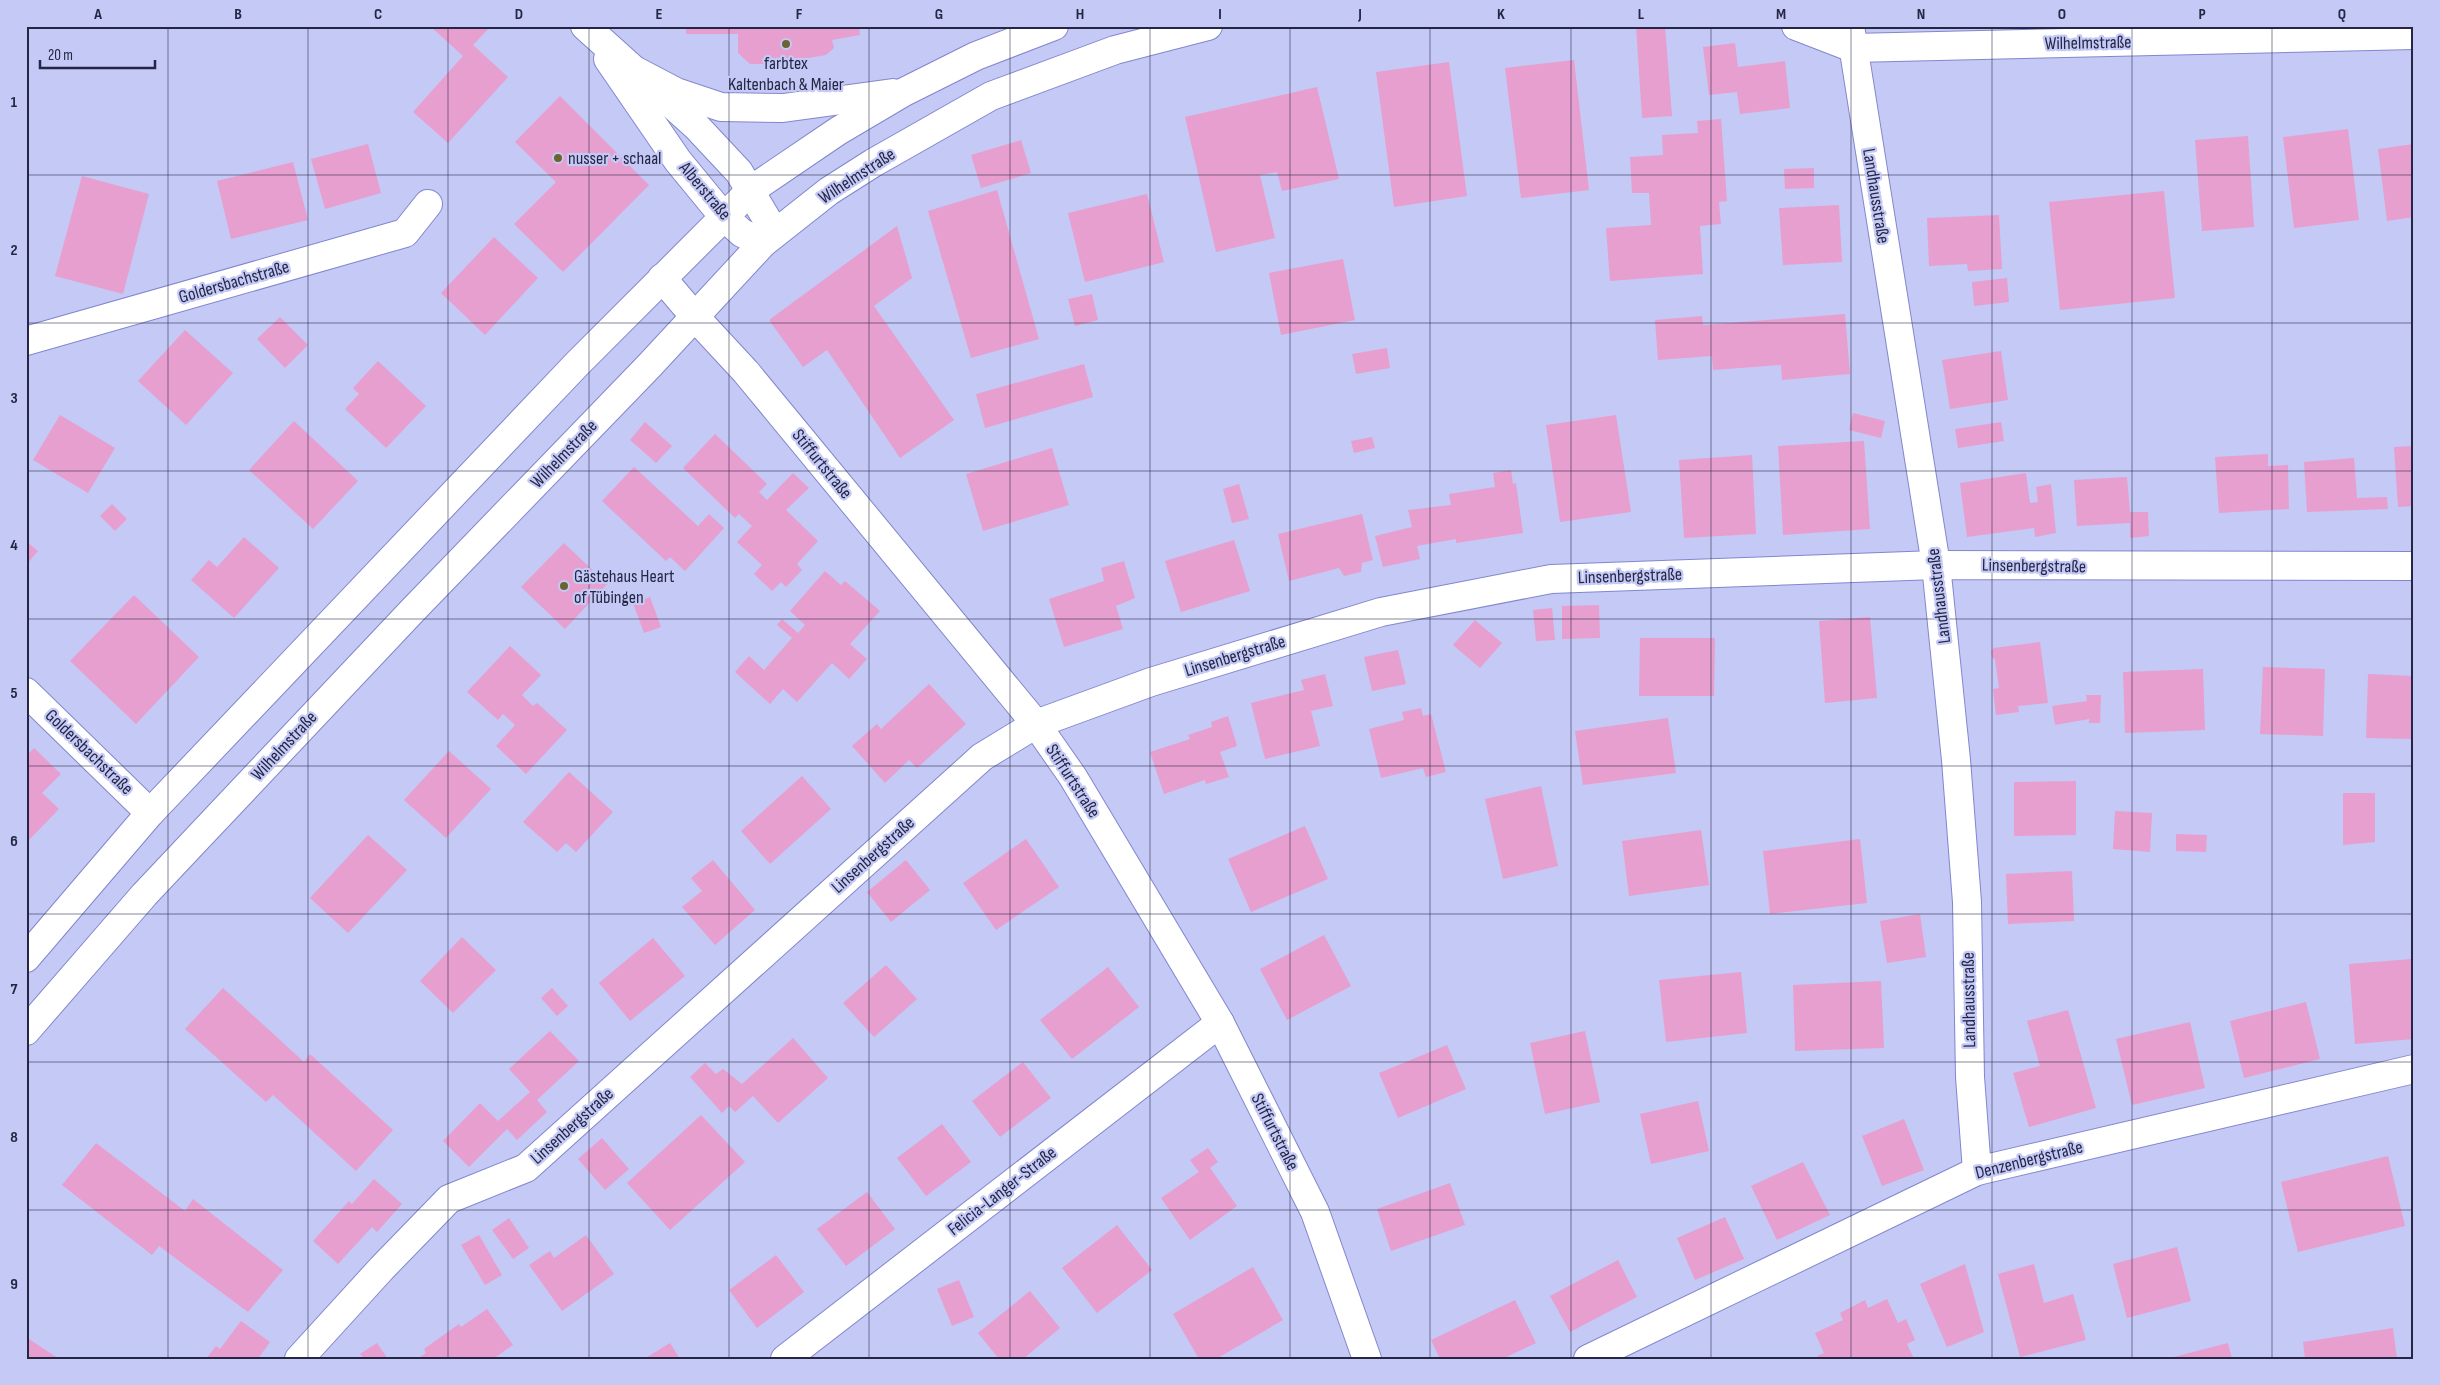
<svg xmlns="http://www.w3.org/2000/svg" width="2440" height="1385" viewBox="0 0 2440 1385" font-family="'Sofia Sans Condensed',sans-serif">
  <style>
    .building { fill: #e79fcf }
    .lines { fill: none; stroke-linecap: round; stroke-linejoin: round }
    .minor-casing { stroke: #8287cd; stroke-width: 30 }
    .major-casing { stroke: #8287cd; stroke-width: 30 }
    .minor { stroke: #fff; stroke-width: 28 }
    .major { stroke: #fff; stroke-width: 28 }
    .grid { fill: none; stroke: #242643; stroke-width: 1; stroke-opacity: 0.55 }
    .poi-dot { fill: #6c6330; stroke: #c4c9f6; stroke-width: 2 }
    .labels { text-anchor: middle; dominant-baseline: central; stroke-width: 4.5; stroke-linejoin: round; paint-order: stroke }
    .street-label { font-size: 18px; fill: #242643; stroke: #c4c9f6 }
    .poi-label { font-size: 18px; fill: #242643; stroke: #c4c9f6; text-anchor: start }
    .neatline { fill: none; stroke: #242643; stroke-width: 2 }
    .grid-label { font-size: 16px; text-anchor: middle; font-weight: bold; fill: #242643 }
  </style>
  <rect width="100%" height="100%" fill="#c4c9f6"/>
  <g class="building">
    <path d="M430,26H491L473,45L508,77L448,143L413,112L463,56Z"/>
    <path d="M686,26H859L860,35L832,40L834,48L826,55L808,58L801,64H750L738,53V34H686Z"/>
    <path d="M1636,26H1665L1672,116L1642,118Z"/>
    <path d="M1735,43L1738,67L1785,61L1790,108L1740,114L1737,92L1709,95L1703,47Z"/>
    <path d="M1574,60L1589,190L1521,198L1505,68Z"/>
    <path d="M1449,62L1467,196L1394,207L1376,72Z"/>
    <path d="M1317,87L1339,179L1282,191L1277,172L1260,175L1275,238L1216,252L1185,117Z"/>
    <path d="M560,96L649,185L563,272L514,224L556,182L515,142Z"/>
    <path d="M1721,119L1727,201L1719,202L1721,224L1700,226L1703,274L1610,281L1606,228L1651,225L1649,193H1632L1630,157L1663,155L1662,135L1698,133L1697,121Z"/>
    <path d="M2348,129L2359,220L2294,228L2283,137Z"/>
    <path d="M2248,136L2254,227L2202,231L2195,140Z"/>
    <path d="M1021,140L1031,173L981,188L971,155Z"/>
    <path d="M368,144L381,193L325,209L311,159Z"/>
    <path d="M2414,144V217L2387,221L2378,149Z"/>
    <path d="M293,162L308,220L231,239L217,181Z"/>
    <path d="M1814,168V188L1785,189L1784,169Z"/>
    <path d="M82,176L149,194L123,294L55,276Z"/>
    <path d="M997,190L1039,339L971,358L928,211Z"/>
    <path d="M2164,191L2175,298L2060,310L2049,202Z"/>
    <path d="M1147,194L1164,262L1085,282L1068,213Z"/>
    <path d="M1839,205L1842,262L1783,265L1779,208Z"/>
    <path d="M1999,215L2002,269L1968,271L1967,264L1929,266L1927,218Z"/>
    <path d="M897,226L912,278L874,306L954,420L900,458L827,350L803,367L769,320Z"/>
    <path d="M494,237L538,278L485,335L441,293Z"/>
    <path d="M1343,259L1355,320L1281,335L1269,273Z"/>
    <path d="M2007,278L2009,302L1974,306L1972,282Z"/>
    <path d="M1092,294L1098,320L1075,326L1068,299Z"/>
    <path d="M1845,314L1850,374L1782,380L1781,365L1713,370L1712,356L1658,360L1655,320L1702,316L1703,325Z"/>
    <path d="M280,317L308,345L285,368L257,339Z"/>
    <path d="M185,330L233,373L186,425L138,381Z"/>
    <path d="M1387,348L1390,368L1356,374L1352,354Z"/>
    <path d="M2001,351L2008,400L1950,409L1942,360Z"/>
    <path d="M378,361L426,406L386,448L345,409L359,394L353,388Z"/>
    <path d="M1084,364L1093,397L985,428L976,394Z"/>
    <path d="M1853,413L1885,421L1881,438L1849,430Z"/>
    <path d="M60,415L115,448L88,493L33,460Z"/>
    <path d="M1616,415L1631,512L1560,522L1546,425Z"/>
    <path d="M294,421L358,481L313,529L249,470Z"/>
    <path d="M645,422L672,446L656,463L630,440Z"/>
    <path d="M2001,422L2004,441L1958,448L1955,429Z"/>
    <path d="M715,434L767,484L759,492L767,500L793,473L809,488L786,510L818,541L797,564L802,570L786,587L781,582L772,591L754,574L762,565L737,542L752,526L739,514L735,518L683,468Z"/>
    <path d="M1372,437L1375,448L1354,453L1351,441Z"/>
    <path d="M1864,441L1870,529L1783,535L1778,446Z"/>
    <path d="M2414,446V506L2398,507L2394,447Z"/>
    <path d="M1052,448L1069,505L983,531L966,474Z"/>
    <path d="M2268,454V466L2288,465L2289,509L2219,513L2215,457Z"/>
    <path d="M1752,455L1756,534L1684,538L1679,460Z"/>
    <path d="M2354,458L2357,498L2387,497L2388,509L2307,512L2304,462Z"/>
    <path d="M634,467L698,526L709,514L724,528L685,571L670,557L666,561L602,501Z"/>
    <path d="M1511,470L1513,484L1516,483L1523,533L1456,543V539L1417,546L1420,559L1383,567L1375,536L1412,527L1408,510L1451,505L1449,494L1495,487L1493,473Z"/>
    <path d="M2026,473L2030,503L2038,502L2036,487L2051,484L2056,533L2035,537L2034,528L1967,537L1960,483Z"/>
    <path d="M2127,477L2130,512H2148L2149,536L2130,538V523L2077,526L2074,480Z"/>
    <path d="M1239,484L1249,519L1232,523L1223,489Z"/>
    <path d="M112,504L127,519L115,531L100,516Z"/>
    <path d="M1362,514L1373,560L1362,563L1361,572L1344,576L1339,568L1289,581L1278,534Z"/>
    <path d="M244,537L279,568L234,618L191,580L209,560L217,567Z"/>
    <path d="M1234,540L1250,591L1181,612L1165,561Z"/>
    <path d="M26,541L38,551L26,565Z"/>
    <path d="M564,543L607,584L565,629L521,587Z"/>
    <path d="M1124,561L1135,598L1116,606L1123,629L1064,647L1049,599L1104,581L1101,568Z"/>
    <path d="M825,571L841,585L845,581L880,611L850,644L867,659L849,679L832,663L797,702L783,689L770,704L735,672L749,656L764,670L792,638L777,625L782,619L798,633L805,625L790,611Z"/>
    <path d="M134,595L199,657L136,724L70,661Z"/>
    <path d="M650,597L661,627L644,633L633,603Z"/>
    <path d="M1599,605L1600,638L1562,639V606Z"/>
    <path d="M1552,608L1555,640L1536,641L1533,610Z"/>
    <path d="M1870,617L1877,698L1825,703L1819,621Z"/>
    <path d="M1475,620L1502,643L1480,668L1453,645Z"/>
    <path d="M1640,638H1715L1714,696H1639Z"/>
    <path d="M2040,642L2048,703L2018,706L2019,712L1996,715L1993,689L1999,688L1995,659L1992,658L1991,651L1994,648Z"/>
    <path d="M510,646L541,675L522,695L533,706L537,703L567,730L526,774L496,746L515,725L503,714L498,720L467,692Z"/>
    <path d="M1398,650L1406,684L1372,691L1364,657Z"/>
    <path d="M2263,667L2325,669L2323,736L2260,734Z"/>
    <path d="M2203,669L2205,730L2125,733L2123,672Z"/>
    <path d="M1325,674L1333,706L1311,711L1320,746L1265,759L1251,703L1304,690L1301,680Z"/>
    <path d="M2368,674L2414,676V739L2366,738Z"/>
    <path d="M929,684L966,724L917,768L909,760L885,783L852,746L877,724L881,729Z"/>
    <path d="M2086,695H2101L2100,723H2089V719L2055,725L2052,706L2087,701Z"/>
    <path d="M1421,708L1423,716L1431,714L1446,772L1426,777L1423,768L1381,778L1369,729L1404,720L1402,712Z"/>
    <path d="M1228,716L1237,746L1220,752L1229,777L1206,784L1205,780L1164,794L1150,752L1190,739L1188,735L1212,727L1211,722Z"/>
    <path d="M1668,718L1676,773L1583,785L1575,731Z"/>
    <path d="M34,748L61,774L42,793L59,809L26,843V756Z"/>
    <path d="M449,751L491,789L446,838L404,800Z"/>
    <path d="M569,772L613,812L576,852L566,843L557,852L523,822Z"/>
    <path d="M802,776L831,809L770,864L741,831Z"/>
    <path d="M2076,781V835L2014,836V782Z"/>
    <path d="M1541,786L1558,866L1503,879L1485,799Z"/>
    <path d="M2343,793H2375V842L2343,845Z"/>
    <path d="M2115,811L2152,813L2150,852L2113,849Z"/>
    <path d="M1305,826L1328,879L1251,912L1228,859Z"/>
    <path d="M1701,830L1709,885L1629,896L1622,841Z"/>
    <path d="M2176,834L2207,835L2206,852L2176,851Z"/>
    <path d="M368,835L407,870L348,933L310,898Z"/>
    <path d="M1026,839L1059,887L996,930L963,883Z"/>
    <path d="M1860,839L1867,903L1770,914L1763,851Z"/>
    <path d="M713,860L755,910L715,945L682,907L702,891L691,878Z"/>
    <path d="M906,860L930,890L891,922L867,892Z"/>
    <path d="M2072,871L2074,921L2008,924L2006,874Z"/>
    <path d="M1920,914L1926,957L1887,963L1880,921Z"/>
    <path d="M1324,935L1351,986L1287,1020L1260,969Z"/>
    <path d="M462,937L496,970L453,1013L420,981Z"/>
    <path d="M653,938L685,976L630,1021L599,983Z"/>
    <path d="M2412,959L2414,1039L2355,1044L2349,964Z"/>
    <path d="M886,965L917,999L874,1037L843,1003Z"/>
    <path d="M1108,967L1139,1007L1072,1059L1040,1020Z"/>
    <path d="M1741,972L1747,1033L1666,1042L1659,980Z"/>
    <path d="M1881,981L1884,1048L1795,1051L1793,985Z"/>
    <path d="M223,988L304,1062L310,1054L393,1130L356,1171L273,1095L266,1102L185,1029Z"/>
    <path d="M552,988L568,1006L557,1016L541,998Z"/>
    <path d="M2306,1002L2320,1059L2244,1078L2230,1021Z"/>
    <path d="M2068,1010L2096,1108L2029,1127L2013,1073L2040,1066L2027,1021Z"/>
    <path d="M2190,1022L2205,1088L2132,1105L2116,1039Z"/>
    <path d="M550,1031L579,1061L537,1100L547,1112L517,1140L507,1129L469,1167L443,1141L480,1103L498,1121L530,1092L509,1069Z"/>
    <path d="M1585,1031L1600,1102L1545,1114L1530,1043Z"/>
    <path d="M793,1038L828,1078L778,1123L753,1096L735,1112L729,1106L722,1113L690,1077L705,1063L716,1074L723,1069L742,1084Z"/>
    <path d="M1447,1045L1466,1089L1398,1118L1379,1073Z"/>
    <path d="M1023,1062L1051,1098L1000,1137L972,1101Z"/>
    <path d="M1698,1101L1709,1151L1651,1164L1640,1114Z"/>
    <path d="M701,1115L745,1162L670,1230L627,1183Z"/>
    <path d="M1904,1119L1924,1170L1882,1186L1862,1136Z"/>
    <path d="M942,1124L971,1162L926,1196L897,1158Z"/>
    <path d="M602,1138L629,1169L605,1190L578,1159Z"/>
    <path d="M96,1143L185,1211L193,1199L283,1270L248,1312L159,1246L152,1255L62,1185Z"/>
    <path d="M1208,1148L1218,1162L1210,1168L1237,1206L1190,1240L1161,1198L1199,1172L1190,1160Z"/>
    <path d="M2388,1156L2405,1226L2298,1252L2281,1182Z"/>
    <path d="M1803,1162L1830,1215L1777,1240L1751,1186Z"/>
    <path d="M374,1179L402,1204L377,1232L372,1227L338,1264L313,1241L349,1201L352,1204Z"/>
    <path d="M1450,1183L1465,1225L1391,1251L1377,1209Z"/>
    <path d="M867,1192L895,1229L846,1266L817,1229Z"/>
    <path d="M1725,1217L1744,1259L1695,1280L1677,1238Z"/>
    <path d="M509,1218L529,1248L513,1259L492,1230Z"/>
    <path d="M1117,1225L1152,1270L1097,1313L1062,1268Z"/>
    <path d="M479,1235L502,1275L485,1285L461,1245Z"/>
    <path d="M586,1235L614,1274L562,1311L529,1265L550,1251L554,1258Z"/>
    <path d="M2177,1247L2191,1301L2127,1318L2113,1264Z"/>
    <path d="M776,1255L804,1292L757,1328L729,1290Z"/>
    <path d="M1618,1260L1637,1297L1570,1332L1550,1296Z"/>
    <path d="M1965,1264L1984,1332L1947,1347L1920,1284Z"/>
    <path d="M2034,1264L2044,1303L2073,1294L2086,1340L2020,1357L1998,1274Z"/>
    <path d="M1253,1267L1283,1320L1216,1359H1199L1173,1314Z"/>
    <path d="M959,1280L974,1317L952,1326L937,1289Z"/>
    <path d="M1030,1291L1060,1328L1023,1359H999L978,1333Z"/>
    <path d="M1887,1299L1898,1323L1906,1319L1915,1340L1907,1344L1914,1359H1818L1817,1356L1824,1353L1815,1333L1843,1320L1840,1313L1865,1300L1868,1308Z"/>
    <path d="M1515,1300L1536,1343L1502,1359H1440L1431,1340Z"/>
    <path d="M487,1309L513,1345L493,1359H417L426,1353L424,1349L459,1324L461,1327Z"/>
    <path d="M241,1321L270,1342L258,1359H206L216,1346L220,1349Z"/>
    <path d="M2393,1328L2397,1359H2305L2303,1342Z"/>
    <path d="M26,1337L59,1359H26Z"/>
    <path d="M377,1343L388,1359H364L360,1354Z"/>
    <path d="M670,1343L680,1359H644Z"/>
    <path d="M2228,1343L2232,1359H2170V1358Z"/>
  </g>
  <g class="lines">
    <defs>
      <g id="minor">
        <path d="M585,26L696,126L739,172L775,233"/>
        <path d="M1796,26L1853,48L2414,35"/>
        <path d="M1850,26L1936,565L1956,760L1967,902L1970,1077L1977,1171"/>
        <path d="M608,59L678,161L724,217L742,233L763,243"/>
        <path d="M662,278L695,317L746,372L1036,724L1073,777L1220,1023L1315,1212L1367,1359"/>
        <path d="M26,341L405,233L428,204"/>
        <path d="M26,692L150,813"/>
        <path d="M299,1359L382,1268L449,1199L526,1168L982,757L1036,724L1151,682L1381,612L1551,579L1936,565L2414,566"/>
        <path d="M785,1359L1220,1023"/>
        <path d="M1588,1359L1977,1171L2414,1069"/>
      </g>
      <g id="major">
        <path d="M636,71L676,92L721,107L783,108L893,93"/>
        <path d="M26,958L150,813L577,364L751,190L838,131L904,92L976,56L1054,26"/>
        <path d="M26,1031L144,895L193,843L413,610L649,366L763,243L829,191L873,163L991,96L1115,50L1208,26"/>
      </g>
    </defs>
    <use href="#minor" class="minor-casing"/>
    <use href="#major" class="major-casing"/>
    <use href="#minor" class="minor"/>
    <use href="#major" class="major"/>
  </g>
  <path class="grid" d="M168,26V1359M308,26V1359M448,26V1359M589,26V1359M729,26V1359M869,26V1359M1010,26V1359M1150,26V1359M1290,26V1359M1430,26V1359M1571,26V1359M1711,26V1359M1851,26V1359M1992,26V1359M2132,26V1359M2272,26V1359M26,175H2414M26,323H2414M26,471H2414M26,619H2414M26,766H2414M26,914H2414M26,1062H2414M26,1210H2414"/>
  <g class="poi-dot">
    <circle cx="786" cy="44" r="5"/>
    <circle cx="558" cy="158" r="5"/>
    <circle cx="564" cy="586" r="5"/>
  </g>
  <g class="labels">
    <g class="street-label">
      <text transform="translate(2088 43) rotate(-1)">Wilhelmstraße</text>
      <text transform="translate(857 176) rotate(-33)">Wilhelmstraße</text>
      <text transform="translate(705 191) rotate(50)">Alberstraße</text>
      <text transform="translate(1876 196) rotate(81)">Landhausstraße</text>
      <text transform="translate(234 282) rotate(-16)">Goldersbachstraße</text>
      <text transform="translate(564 454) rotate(-46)">Wilhelmstraße</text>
      <text transform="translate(822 464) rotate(51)">Stiffurtstraße</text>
      <text transform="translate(2034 566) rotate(1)">Linsenbergstraße</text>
      <text transform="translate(1630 576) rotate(-2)">Linsenbergstraße</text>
      <text transform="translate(1939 596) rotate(-97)">Landhausstraße</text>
      <text transform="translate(1235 656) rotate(-17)">Linsenbergstraße</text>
      <text transform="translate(284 746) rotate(-47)">Wilhelmstraße</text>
      <text transform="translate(89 752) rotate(44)">Goldersbachstraße</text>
      <text transform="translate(1073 781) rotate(57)">Stiffurtstraße</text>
      <text transform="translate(873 855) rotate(-42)">Linsenbergstraße</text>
      <text transform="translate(1969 1000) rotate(-91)">Landhausstraße</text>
      <text transform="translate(572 1126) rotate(-42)">Linsenbergstraße</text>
      <text transform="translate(1275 1132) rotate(63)">Stiffurtstraße</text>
      <text transform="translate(2029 1160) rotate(-14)">Denzenbergstraße</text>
      <text transform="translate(1002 1191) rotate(-38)">Felicia-Langer-Straße</text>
    </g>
    <g class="poi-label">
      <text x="786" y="63" text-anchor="middle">farbtex<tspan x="786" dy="21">Kaltenbach &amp; Maier</tspan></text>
      <text x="568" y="158">nusser + schaal</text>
      <text x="574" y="576">Gästehaus Heart<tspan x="574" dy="21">of Tübingen</tspan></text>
    </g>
  </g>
  <rect width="2440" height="1385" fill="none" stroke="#c4c9f6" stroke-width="55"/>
  <path d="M40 60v8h115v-8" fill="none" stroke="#242643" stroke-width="2.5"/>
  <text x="48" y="60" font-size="15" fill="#242643" stroke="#c4c9f6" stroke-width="4" paint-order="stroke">20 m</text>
  <rect x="28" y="28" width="2384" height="1330" class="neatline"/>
  <g class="grid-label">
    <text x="98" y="19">A</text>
    <text x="238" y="19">B</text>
    <text x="378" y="19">C</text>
    <text x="519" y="19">D</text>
    <text x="659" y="19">E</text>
    <text x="799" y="19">F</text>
    <text x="939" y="19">G</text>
    <text x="1080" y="19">H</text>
    <text x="1220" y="19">I</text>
    <text x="1360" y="19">J</text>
    <text x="1501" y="19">K</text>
    <text x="1641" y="19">L</text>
    <text x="1781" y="19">M</text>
    <text x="1921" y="19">N</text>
    <text x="2062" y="19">O</text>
    <text x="2202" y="19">P</text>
    <text x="2342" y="19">Q</text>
    <text x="14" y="107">1</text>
    <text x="14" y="255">2</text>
    <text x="14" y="403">3</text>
    <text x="14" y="550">4</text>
    <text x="14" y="698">5</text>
    <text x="14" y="846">6</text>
    <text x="14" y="994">7</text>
    <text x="14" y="1142">8</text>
    <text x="14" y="1289">9</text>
  </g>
</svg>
